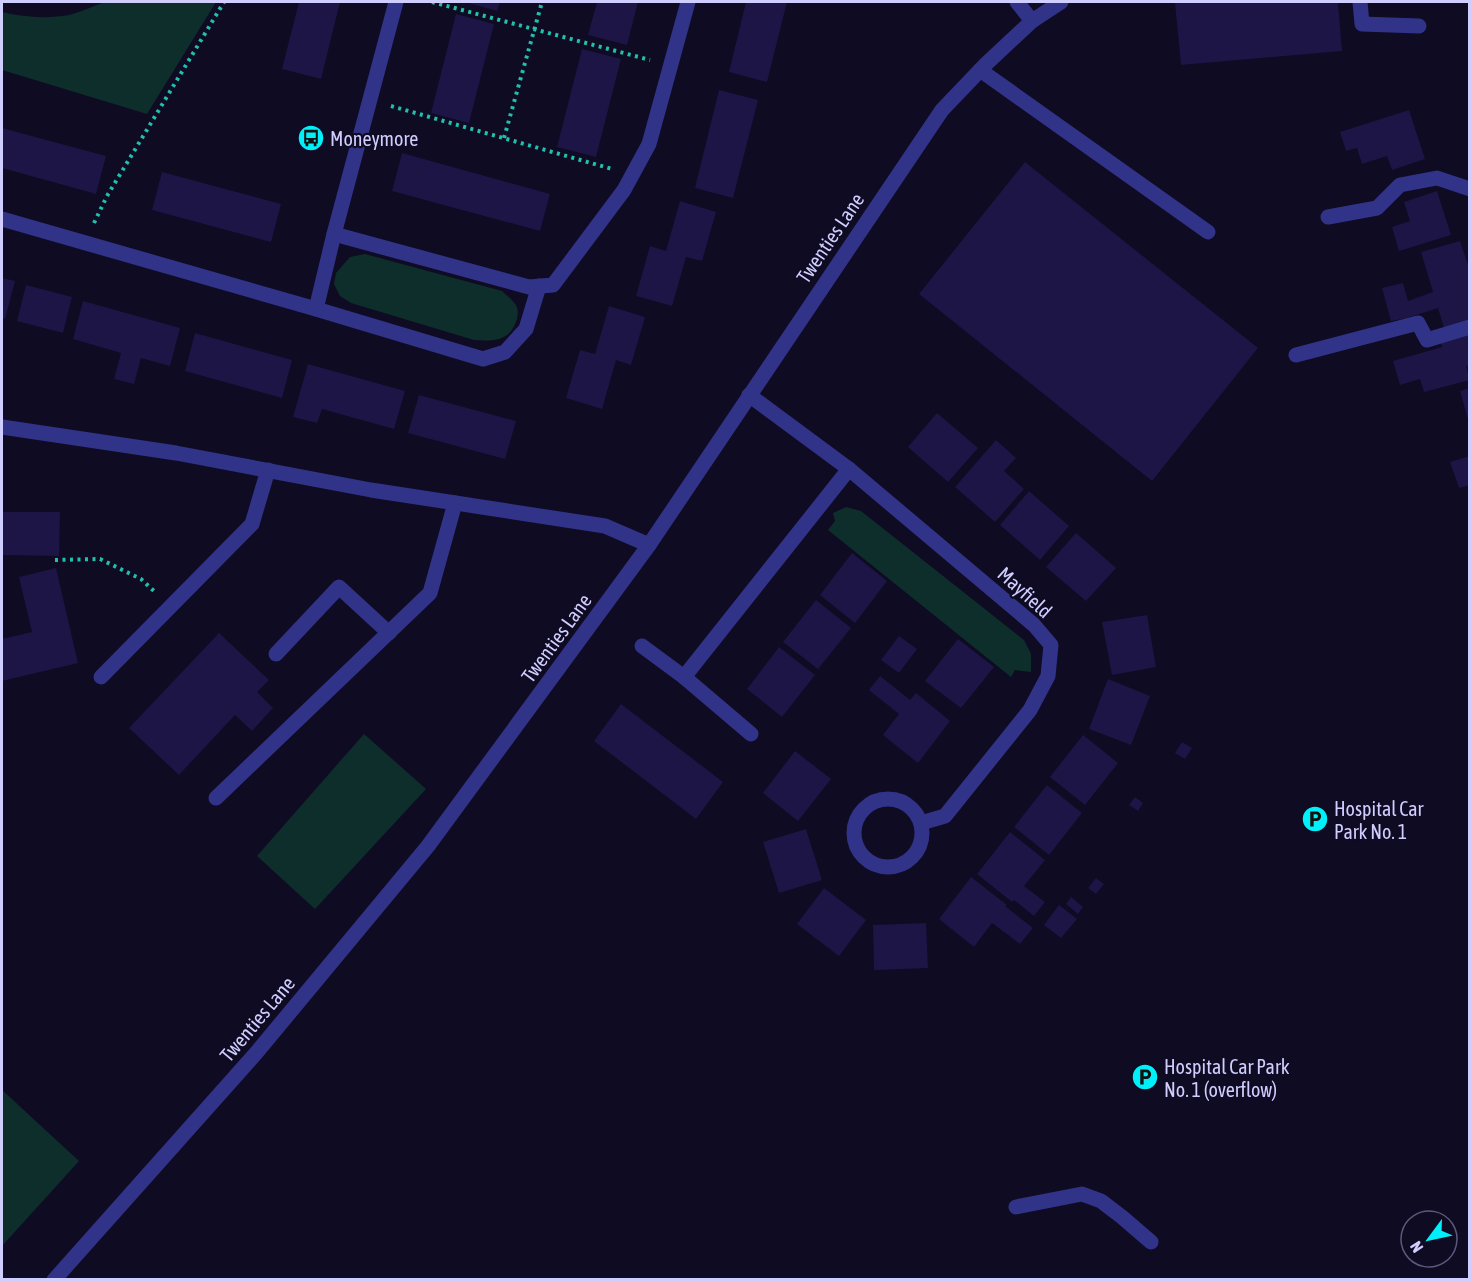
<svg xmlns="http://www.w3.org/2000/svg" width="1471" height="1281" viewBox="0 0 1471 1281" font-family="'Asap Condensed',sans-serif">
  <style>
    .green { fill: #0e2e2b }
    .building { fill: #1c1546 }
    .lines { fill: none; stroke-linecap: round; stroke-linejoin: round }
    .path { stroke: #21c0ac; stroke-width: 4; stroke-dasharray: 3 4.5; stroke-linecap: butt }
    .service { stroke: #313388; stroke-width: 15 }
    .minor { stroke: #313388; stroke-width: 15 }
    .tertiary { stroke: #313388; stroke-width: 15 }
    .labels { text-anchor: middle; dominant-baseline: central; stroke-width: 4.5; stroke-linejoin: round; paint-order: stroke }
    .poi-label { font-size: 20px; fill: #d0ceff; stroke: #0e0b23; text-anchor: start }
    .street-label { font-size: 20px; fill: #d0ceff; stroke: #0e0b23 }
  </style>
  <rect width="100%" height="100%" fill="#0e0b23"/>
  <g class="green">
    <path d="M105,2H216L147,114L2,70V12C23,17 47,19 69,15C81,12 93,6 105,2Z"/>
    <path d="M365,254L502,291C506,295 513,300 516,305C519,311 518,318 515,324C508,342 490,341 474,340L351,303L340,296L334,284L336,273L350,257Z"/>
    <path d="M846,507L861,511L1024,640L1031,654V672L1015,670L1011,677L828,530L835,521L833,513Z"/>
    <path d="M364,734L426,789L315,909L257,856Z"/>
    <path d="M2,1090L79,1161L2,1246Z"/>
  </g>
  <g class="building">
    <path d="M299,2H340L321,79L282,69Z"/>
    <path d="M465,2H500L497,11Z"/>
    <path d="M597,2H638L627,45L588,35Z"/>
    <path d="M746,2H787L767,82L729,72Z"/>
    <path d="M1192,2H1338L1342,51L1181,65L1175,3Z"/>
    <path d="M456,14L494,24L469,123L431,113Z"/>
    <path d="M582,49L621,59L596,157L557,147Z"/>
    <path d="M719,90L758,100L733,198L695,188Z"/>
    <path d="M1409,110L1425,159L1392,170L1387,156L1362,164L1357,148L1346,151L1340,132Z"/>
    <path d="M2,128L106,156L96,194L2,168Z"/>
    <path d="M402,153L550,194L540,231L392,191Z"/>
    <path d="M1025,162L1258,348L1152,481L919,294Z"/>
    <path d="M162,172L281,204L271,242L152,210Z"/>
    <path d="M1437,191L1451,235L1399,251L1392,227L1410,221L1404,202Z"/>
    <path d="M680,201L716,212L702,261L686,257L672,306L636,296L650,246L666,251Z"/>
    <path d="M1460,241L1470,271V321L1444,328L1438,308L1407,318L1391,321L1382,288L1403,283L1408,301L1433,292L1421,252Z"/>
    <path d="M2,278L15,281L5,319L2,318Z"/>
    <path d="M26,285L72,297L63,333L17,321Z"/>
    <path d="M83,301L180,328L170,366L141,358L134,384L114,379L121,353L73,339Z"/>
    <path d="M609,306L645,317L631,365L616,360L602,409L566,398L580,350L595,354Z"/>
    <path d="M1470,331V365L1466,366L1470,380L1424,392L1420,379L1400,385L1393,361L1442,347L1440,339Z"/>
    <path d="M195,333L292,360L282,398L185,371Z"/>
    <path d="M308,364L405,391L394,429L322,409L317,423L293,417Z"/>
    <path d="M1470,388V423H1469L1460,391Z"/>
    <path d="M419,395L516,421L505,459L408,433Z"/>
    <path d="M937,413L978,448L948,482L908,447Z"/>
    <path d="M996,440L1016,458L1004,471L1024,489L995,522L955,487Z"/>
    <path d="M1470,456V485L1459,488L1450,462Z"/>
    <path d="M1029,491L1069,526L1040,560L1000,525Z"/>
    <path d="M2,512H60L59,556L2,555Z"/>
    <path d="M1076,533L1116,568L1086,601L1046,567Z"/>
    <path d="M852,553L887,581L855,623L820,595Z"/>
    <path d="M56,568L78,663L2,681V639L32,632L19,577Z"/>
    <path d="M816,600L851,628L818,669L783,642Z"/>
    <path d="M1147,615L1156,667L1112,675L1102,622Z"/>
    <path d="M219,633L269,680L257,692L273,708L252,731L235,715L179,775L129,728Z"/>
    <path d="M899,636L917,649L899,673L881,660Z"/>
    <path d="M958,639L994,667L961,708L925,681Z"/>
    <path d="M779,647L815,675L782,717L747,689Z"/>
    <path d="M880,676L910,700L916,693L950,721L918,763L883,735L899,714L869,690Z"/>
    <path d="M1108,679L1150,696L1131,745L1089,729Z"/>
    <path d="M621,704L723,782L696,819L594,741Z"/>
    <path d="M1083,735L1118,763L1085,805L1050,777Z"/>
    <path d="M1182,742L1192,748L1185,759L1175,753Z"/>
    <path d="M795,751L831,779L798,821L763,793Z"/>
    <path d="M1047,785L1082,813L1049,855L1014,827Z"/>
    <path d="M1135,797L1143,803L1138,811L1129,805Z"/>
    <path d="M806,829L822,880L779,893L763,842Z"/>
    <path d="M1010,832L1045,860L1024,886L1045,902L1034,916L1014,900L1012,902L977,874Z"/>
    <path d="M971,877L1007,905L1005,906L1033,928L1020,944L992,923L974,947L939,919Z"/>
    <path d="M1096,878L1104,884L1096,894L1088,888Z"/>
    <path d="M824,888L866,920L839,956L797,924Z"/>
    <path d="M1071,897L1083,907L1078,914L1066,904Z"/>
    <path d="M1059,905L1077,919L1061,938L1044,925Z"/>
    <path d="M926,923L928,968L874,970L873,925Z"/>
  </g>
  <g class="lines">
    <g class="path">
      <path d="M432,2L650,60"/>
      <path d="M391,106L612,169"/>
      <path d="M504,138L542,2"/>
      <path d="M94,223L107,196L224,2"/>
      <path d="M55,560L100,559L141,579L155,592"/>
    </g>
    <g class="service">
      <path d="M1360,2L1362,24L1419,26"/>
      <path d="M980,70L1208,232"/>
      <path d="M1328,217L1377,208L1400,185L1437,178L1470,189"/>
      <path d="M1296,355L1418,323L1427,340L1470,327"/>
      <path d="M276,654L339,587L389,633"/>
      <path d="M101,677L252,524L268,470"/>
      <path d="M216,798L430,593L455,503"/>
      <path d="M1016,1207L1082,1194L1101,1201L1122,1217L1151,1242"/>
    </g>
    <g class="minor">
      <path d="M1017,2L1032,21"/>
      <path d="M2,219L316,309L483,359L505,352L526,329L539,286"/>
      <path d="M334,234L529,287L553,285L624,190L649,144L688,2"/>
      <path d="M316,309L334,234L396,2"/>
      <path d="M749,395L849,469L1034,625L1051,645L1048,676L1030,710L945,816L921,823"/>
      <path d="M2,427L176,453L371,490L605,526L649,545"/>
      <path d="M642,646L684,677L751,734"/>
      <path d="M684,677L849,469"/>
      <circle cx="888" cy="833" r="34"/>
    </g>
    <path class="tertiary" d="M54,1280L257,1052L428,846L649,545L942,110L986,64L1032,21L1061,2"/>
  </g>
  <defs>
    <symbol id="bus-disc" viewBox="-11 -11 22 22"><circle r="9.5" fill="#00f0f9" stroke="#0e0b23"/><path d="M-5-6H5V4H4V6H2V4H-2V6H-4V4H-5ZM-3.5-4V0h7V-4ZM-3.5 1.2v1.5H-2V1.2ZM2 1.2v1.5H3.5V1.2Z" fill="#111"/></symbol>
    <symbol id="parking-disc" viewBox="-11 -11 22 22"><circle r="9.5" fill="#00f0f9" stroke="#0e0b23"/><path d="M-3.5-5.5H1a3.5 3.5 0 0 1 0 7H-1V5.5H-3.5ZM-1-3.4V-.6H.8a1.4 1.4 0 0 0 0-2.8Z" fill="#111"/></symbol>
  </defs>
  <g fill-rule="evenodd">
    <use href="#bus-disc" x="296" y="123" width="30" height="30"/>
    <use href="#parking-disc" x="1300" y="804" width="30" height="30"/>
    <use href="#parking-disc" x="1130" y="1062" width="30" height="30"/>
  </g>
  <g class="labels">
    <g class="poi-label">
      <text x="330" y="138">Moneymore</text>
      <text x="1334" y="808">Hospital Car<tspan x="1334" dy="23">Park No. 1</tspan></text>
      <text x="1164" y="1066">Hospital Car Park<tspan x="1164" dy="23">No. 1 (overflow)</tspan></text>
    </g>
    <g class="street-label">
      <text transform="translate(830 238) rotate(-56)">Twenties Lane</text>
      <text transform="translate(1025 592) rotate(42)">Mayfield</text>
      <text transform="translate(556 638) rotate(-54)">Twenties Lane</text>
      <text transform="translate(257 1019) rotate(-50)">Twenties Lane</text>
    </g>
  </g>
  <rect width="1471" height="1281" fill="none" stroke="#d0ceff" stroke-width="6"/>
  <g transform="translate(1429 1239) rotate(237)"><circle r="28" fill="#0e0b23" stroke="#5c597b" stroke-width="1.5"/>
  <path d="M0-4.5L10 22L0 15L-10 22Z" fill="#00f0f9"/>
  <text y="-9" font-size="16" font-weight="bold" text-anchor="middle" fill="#d0ceff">N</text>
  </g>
</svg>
